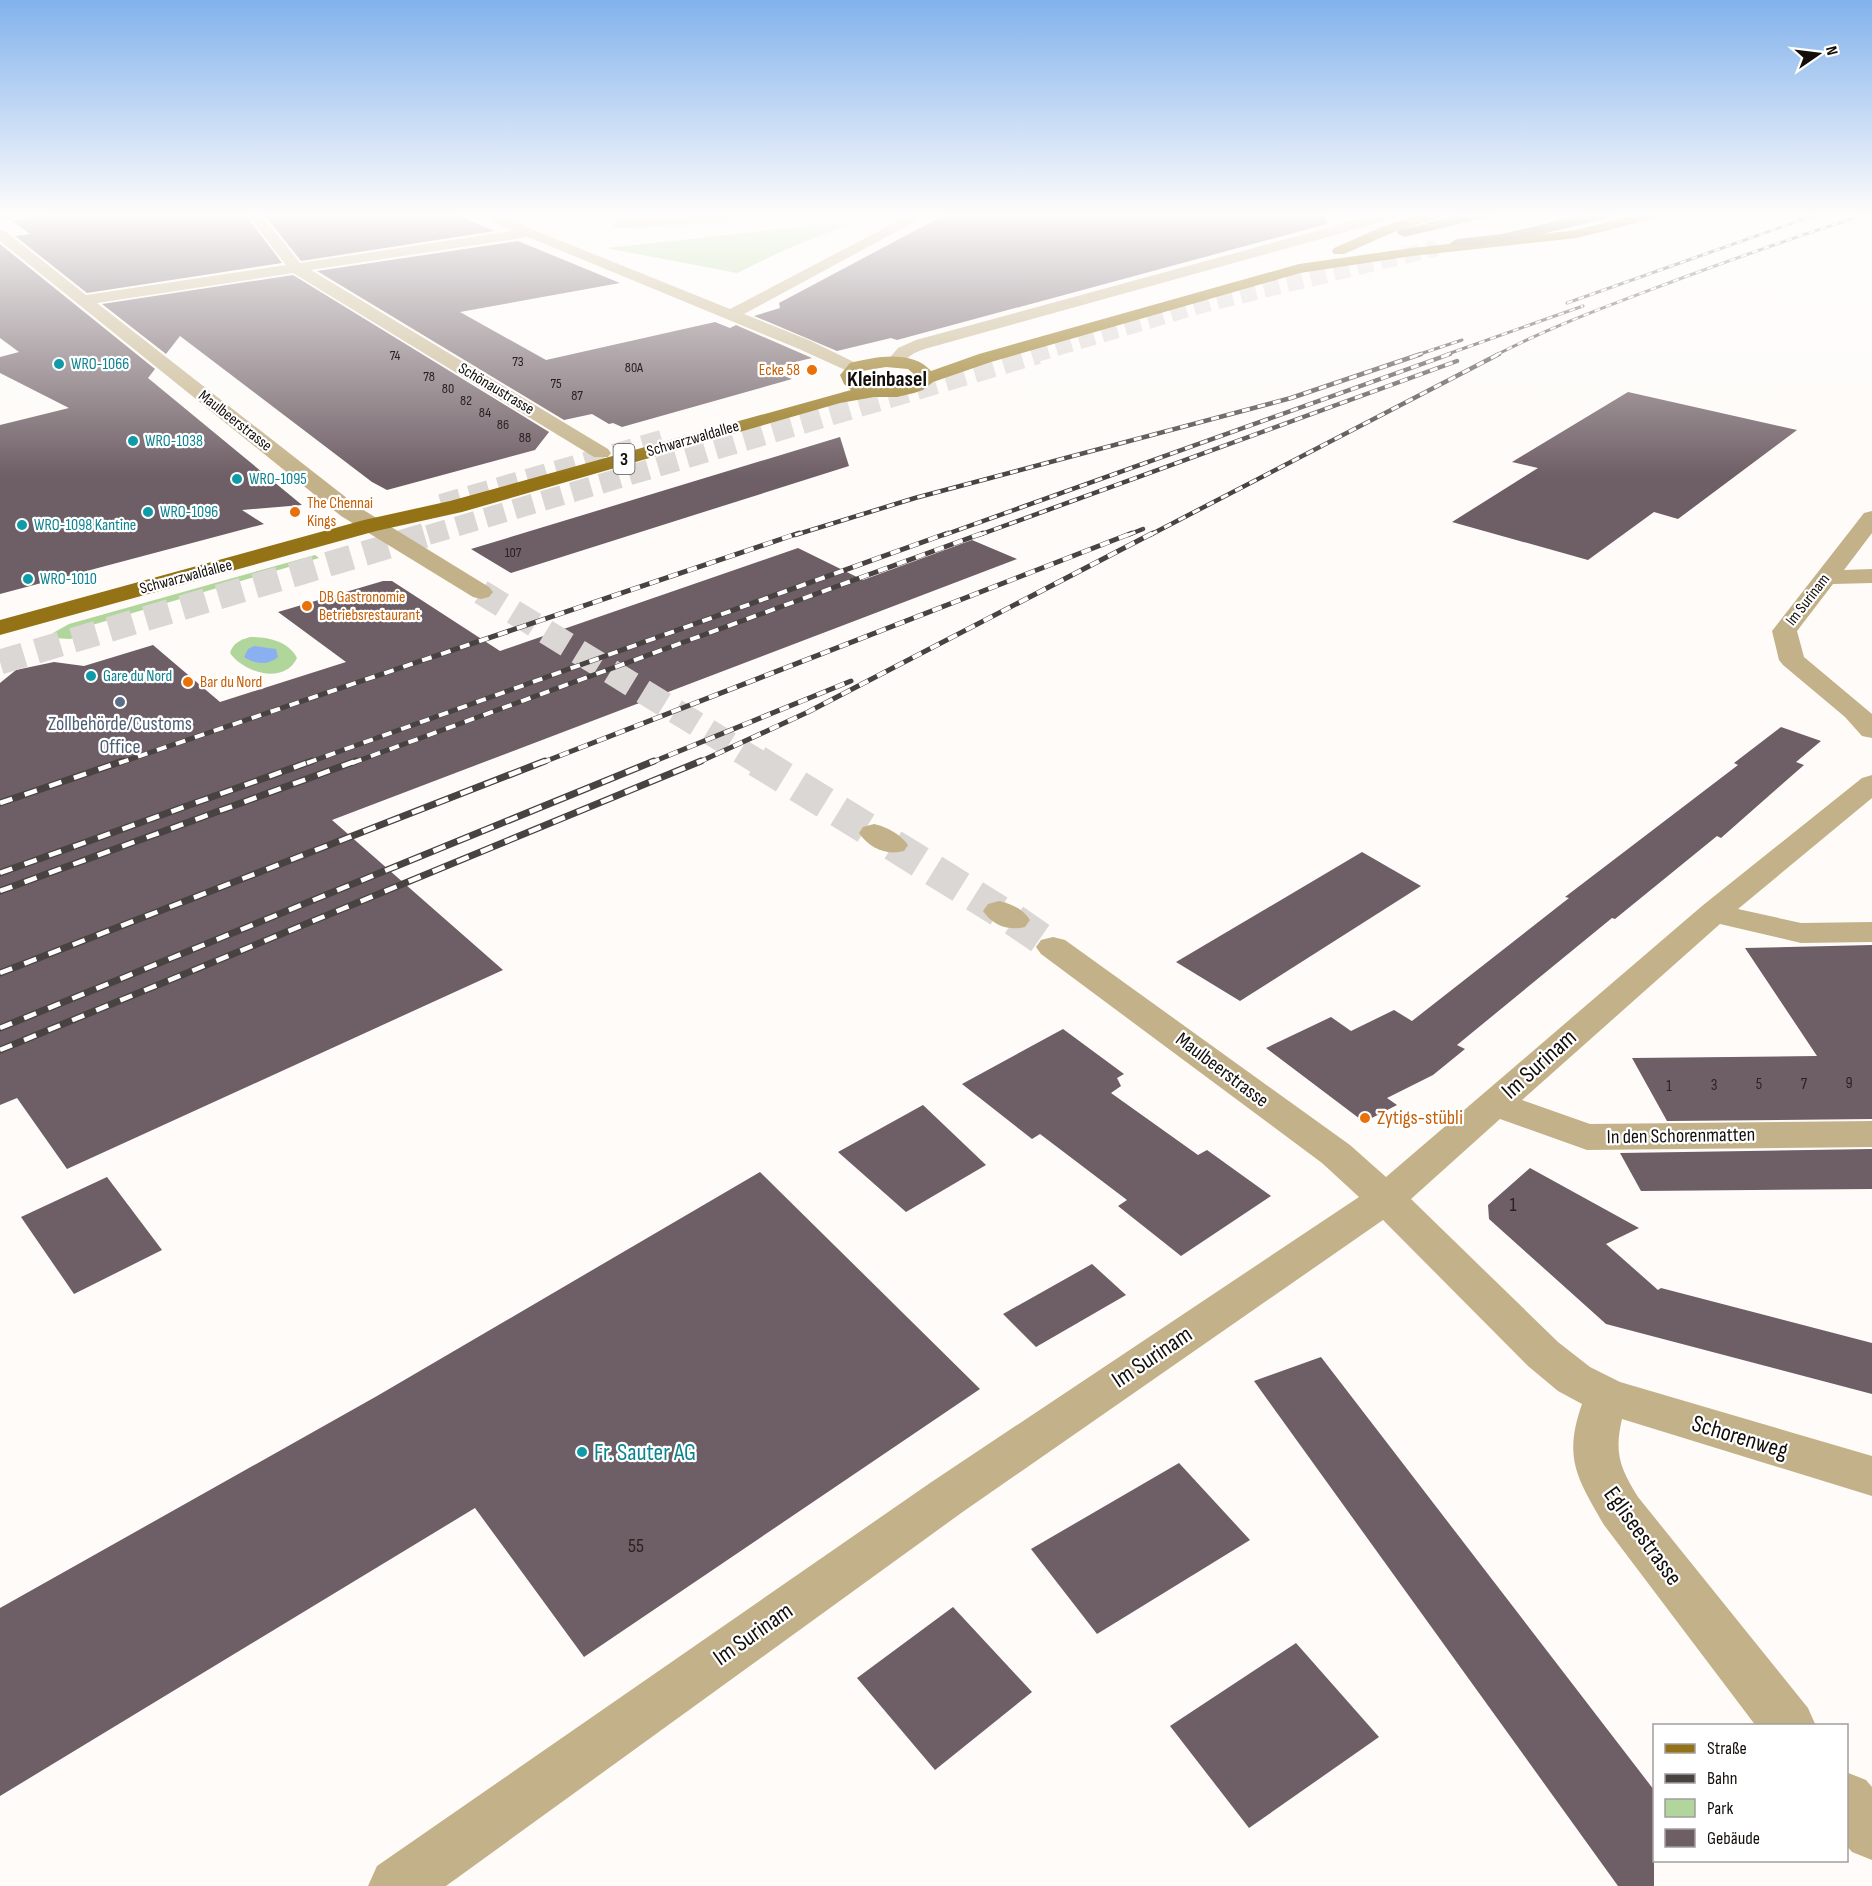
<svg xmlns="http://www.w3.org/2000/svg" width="1872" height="1886" viewBox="0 0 1872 1886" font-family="'Sofia Sans Condensed',sans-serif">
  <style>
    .green { fill: #b1d69c }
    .water { fill: #8ab0f1 }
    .building { fill: #6e5e65 }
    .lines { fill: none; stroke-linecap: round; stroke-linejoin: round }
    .minor-tunnel-far1 { stroke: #dbd7d4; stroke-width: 25; stroke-dasharray: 25 13; stroke-linecap: butt }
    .minor-tunnel { stroke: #dbd7d4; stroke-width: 32; stroke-dasharray: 32 16; stroke-linecap: butt }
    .highway-tunnel-far2 { stroke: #dbd7d4; stroke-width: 16; stroke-dasharray: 16 8; stroke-linecap: butt }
    .highway-tunnel-far1 { stroke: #dbd7d4; stroke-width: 20; stroke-dasharray: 20 10; stroke-linecap: butt }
    .highway-tunnel { stroke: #dbd7d4; stroke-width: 25; stroke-dasharray: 25 13; stroke-linecap: butt }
    .minor { fill: #c3b289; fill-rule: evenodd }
    .major { fill: #937316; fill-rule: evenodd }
    .highway { fill: #75602a; fill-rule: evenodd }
    .rail-far3-casing { stroke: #484340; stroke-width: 3 }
    .rail-far2-casing { stroke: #484340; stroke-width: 4.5 }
    .rail-far1-casing { stroke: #484340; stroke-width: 5 }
    .rail-casing { stroke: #484340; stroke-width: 7 }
    .rail-far3 { stroke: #fff; stroke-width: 2; stroke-dasharray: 6; stroke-linecap: butt }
    .rail-far2 { stroke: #fff; stroke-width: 3; stroke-dasharray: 8; stroke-linecap: butt }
    .rail-far1 { stroke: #fff; stroke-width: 4; stroke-dasharray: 10; stroke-linecap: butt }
    .rail { stroke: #fff; stroke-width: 4.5; stroke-dasharray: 13; stroke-linecap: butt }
    .culture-dot { fill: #0f9aa8; stroke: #fff; stroke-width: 2 }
    .food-dot { fill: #e8710a; stroke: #fff; stroke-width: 2 }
    .service-dot { fill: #5c6f8a; stroke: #fff; stroke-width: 2 }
    .labels { text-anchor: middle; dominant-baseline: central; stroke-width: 4.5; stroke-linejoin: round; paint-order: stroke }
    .far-number-label { font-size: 14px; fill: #2a2221 }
    .far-culture-label { font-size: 16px; fill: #0d838f; stroke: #fff; text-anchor: start }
    .far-food-label { font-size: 16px; fill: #c56008; stroke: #fff; text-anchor: start }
    .far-street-label { font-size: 16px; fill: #130e0a; stroke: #fff }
    .number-label { font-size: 16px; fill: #2a2221 }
    .shield { fill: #fff; stroke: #5a5654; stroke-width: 1.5 }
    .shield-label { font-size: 18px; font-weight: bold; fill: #130e0a }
    .service-label { font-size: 20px; fill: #4e5e75; stroke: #fff }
    .street-label { font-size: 20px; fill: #130e0a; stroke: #fff }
    .food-label { font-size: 20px; fill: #c56008; stroke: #fff; text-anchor: start }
    .near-number-label { font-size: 20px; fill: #2a2221 }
    .far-district-label { font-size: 22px; font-weight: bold; fill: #130e0a; stroke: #fff }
    .near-street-label { font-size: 24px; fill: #130e0a; stroke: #fff }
    .near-culture-label { font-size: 24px; fill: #0d838f; stroke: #fff; text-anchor: start }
  </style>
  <rect width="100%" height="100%" fill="#fefbf8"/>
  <g class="green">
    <path d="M790,213H830L824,219L586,230Z"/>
    <path d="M856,221L787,249L737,273L606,248Z"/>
    <path d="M315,555L319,558L82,628L88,634L70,639L54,638L53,633L69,624Z"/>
    <path d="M250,637C268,637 288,641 297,658C284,685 244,673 230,653C233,643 240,640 250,637Z"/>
  </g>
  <path class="water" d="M254,646L276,649L278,657C268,666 255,664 244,657L248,649Z"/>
  <g class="building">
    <path d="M59,213H244L282,263L87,293L15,236L30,234L13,221Z"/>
    <path d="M263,213H451L495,231L301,261Z"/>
    <path d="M948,213H1325L1327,224L897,340L891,338L837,351L754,316L780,308L779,303Z"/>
    <path d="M518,241L620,283L460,312L546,360L715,322L730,328L736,325L812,358L766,369L792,379L622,427L613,423L609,424L592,414L564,420L317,271Z"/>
    <path d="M0,244L155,369L148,378L302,505L242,510L264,524L0,594V425L69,408L0,373V357L19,352L0,338Z"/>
    <path d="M293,275L549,432L535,450L387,490L372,482L180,336L166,354L102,304Z"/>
    <path d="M1628,392L1797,430L1678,519L1654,512L1588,560L1452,522L1538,468L1512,462Z"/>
    <path d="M840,437L849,466L511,573L471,549Z"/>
    <path d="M972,540L1017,559L332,820L503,970L67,1169L17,1098L0,1105V683L16,670L54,662L84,666L153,645L220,702L346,662L278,612L383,581H392L500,651L798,548L863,580Z"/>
    <path d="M1781,727L1821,741L1796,762L1804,765L1721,838L1717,836L1615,919L1612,918L1457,1045L1465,1049L1433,1075L1387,1098L1397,1105L1364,1122L1266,1048L1331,1017L1351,1031L1394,1010L1412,1021L1569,898L1565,897L1738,765L1734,763Z"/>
    <path d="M1362,852L1421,886L1240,1001L1176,962Z"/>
    <path d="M1872,945V1119L1667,1121L1632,1058L1817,1056L1745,948Z"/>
    <path d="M1063,1029L1124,1074L1117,1078L1121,1086L1111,1093L1198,1155L1207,1150L1271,1196L1181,1256L1118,1206L1127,1200L1040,1134L1032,1139L962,1084Z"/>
    <path d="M923,1105L986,1165L906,1212L838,1152Z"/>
    <path d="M1872,1149V1189L1641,1191L1620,1153Z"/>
    <path d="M1530,1168L1639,1228L1606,1244L1658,1290L1661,1288L1872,1343V1394L1606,1324L1489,1219L1488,1205Z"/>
    <path d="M760,1172L980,1389L584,1657L475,1508L0,1796V1608L377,1396Z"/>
    <path d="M107,1177L162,1250L74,1294L21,1217Z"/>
    <path d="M1092,1264L1126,1295L1036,1347L1003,1314Z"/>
    <path d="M1321,1357L1654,1790V1886H1618L1254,1381Z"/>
    <path d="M1179,1463L1250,1540L1097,1634L1031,1549Z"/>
    <path d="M953,1607L1032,1692L935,1770L857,1678Z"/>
    <path d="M1296,1643L1379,1737L1249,1828L1170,1726Z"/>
  </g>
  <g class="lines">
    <path class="minor-tunnel-far1" d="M481,592L760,763"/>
    <g class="minor-tunnel">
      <path d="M757,761L874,833"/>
      <path d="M893,845L999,911"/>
      <path d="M1014,920L1053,947"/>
    </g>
    <path class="highway-tunnel-far2" d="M1033,355L1202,305L1437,248"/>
    <g class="highway-tunnel-far1">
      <path d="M441,504L665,439"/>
      <path d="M428,535L1038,354"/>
    </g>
    <path class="highway-tunnel" d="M0,662L433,533"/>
    <g class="minor">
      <path d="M0,213H30L28,216L0,221Z"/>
      <path d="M246,213H260L300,263L512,231L473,213H492L730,309L913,213L929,214L744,314L811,341L860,365L863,369L860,373L854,374L799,349L528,237L311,270L608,449L611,453L608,457H594L293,273L97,303L357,506L489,587L493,592L489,597L481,599L473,597L341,516L0,241V230L5,231L86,295L286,265Z"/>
      <path d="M702,213H763L756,217L618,228L611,224L618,220Z"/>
      <path d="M1382,213H1405L1403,216L928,348C922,350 915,352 910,356C901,363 901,369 889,366L886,362L898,348L916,340Z"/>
      <path d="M1872,511V533L1844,570L1872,569V583L1833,584L1797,631L1804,657L1872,714V738L1862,736L1845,717L1783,665L1779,660L1772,631L1864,513Z"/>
      <path d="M1872,775V798L1738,909L1801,923L1872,922V942L1801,943L1720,924L1522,1100L1590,1124L1872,1121V1147L1587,1150L1500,1119L1411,1199L1558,1342L1590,1367L1620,1382L1872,1456V1496L1622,1419C1614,1453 1620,1468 1638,1497L1808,1708L1816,1726H1756L1604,1525C1577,1478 1563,1458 1582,1404L1558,1391L1528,1366L1383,1220L964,1511L446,1886H368L377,1866L930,1483L1359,1197L1322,1163L1041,954L1036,947L1041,940L1053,937L1065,940L1350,1145L1386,1177L1702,906L1862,778Z"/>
      <path d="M874,824C887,827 900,834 908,845L904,851C887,856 869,848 859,833L863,827Z"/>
      <path d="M999,901C1012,904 1023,909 1030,920L1025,927C1009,931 993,926 983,911L988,904Z"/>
      <path d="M1846,1772L1866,1780L1872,1787V1860L1852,1852L1846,1845Z"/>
    </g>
    <g class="major">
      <path d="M1424,213H1445L1443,216L1394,232L1344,254H1334L1332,251L1334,248L1384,226Z"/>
      <path d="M1642,213H1666L1664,216L1577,238L1412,256L1300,273L991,362L933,382L923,390L914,393L897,397H874L840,403L462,512L376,531L0,635V620L364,520L450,501L851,390L844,384L840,375L850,363C874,357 912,349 931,371L979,354L1299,264L1412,248L1577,230ZM886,367L908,369L915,375V380C898,389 874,390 859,378L862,371Z"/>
    </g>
    <g class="highway">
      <path d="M1469,213H1494L1492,216L1404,237L1397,233L1399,230Z"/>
      <path d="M1591,213H1617L1615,216C1592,222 1462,256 1450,243L1457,239L1502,234Z"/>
    </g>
    <defs>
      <g id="rail-far3">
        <path d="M1567,303L1821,213"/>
        <path d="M1417,355L1462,340"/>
        <path d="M1445,355L1583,306"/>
        <path d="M1496,355C1558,323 1624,300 1690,275C1751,253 1810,231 1872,213"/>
      </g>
      <g id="rail-far2">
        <path d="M795,535L915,498L1291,398L1421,354"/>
        <path d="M944,535L1450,354"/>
        <path d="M979,535L1457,361"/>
        <path d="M1128,535L1143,529"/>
        <path d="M1150,535L1499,354"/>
      </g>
      <g id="rail-far1">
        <path d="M119,763L799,533"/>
        <path d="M307,763L948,533"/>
        <path d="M352,763L983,533"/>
        <path d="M541,763L1132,533"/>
        <path d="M650,763L851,681"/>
        <path d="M697,763L808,712L1153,533"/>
      </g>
      <g id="rail">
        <path d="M0,803L123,761"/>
        <path d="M0,873L312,761"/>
        <path d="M0,891L356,761"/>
        <path d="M0,973L545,761"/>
        <path d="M0,1028L654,761"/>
        <path d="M0,1050L701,761"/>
      </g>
    </defs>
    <use href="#rail-far3" class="rail-far3-casing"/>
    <use href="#rail-far2" class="rail-far2-casing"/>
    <use href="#rail-far1" class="rail-far1-casing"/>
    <use href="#rail" class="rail-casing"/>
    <use href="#rail-far3" class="rail-far3"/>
    <use href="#rail-far2" class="rail-far2"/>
    <use href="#rail-far1" class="rail-far1"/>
    <use href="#rail" class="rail"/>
  </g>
  <linearGradient id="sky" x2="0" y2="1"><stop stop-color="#82b2ec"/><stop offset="0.45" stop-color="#fffdfc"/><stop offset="1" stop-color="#fffdfc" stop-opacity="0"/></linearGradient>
  <rect width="1872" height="477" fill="url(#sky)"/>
  <g class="culture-dot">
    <circle cx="59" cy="364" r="6"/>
    <circle cx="133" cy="441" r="6"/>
    <circle cx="237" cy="479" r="6"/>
    <circle cx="148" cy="512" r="6"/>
    <circle cx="22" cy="525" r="6"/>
    <circle cx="28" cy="579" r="6"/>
    <circle cx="91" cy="676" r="6"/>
    <circle cx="582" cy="1452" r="6"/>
  </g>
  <g class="food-dot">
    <circle cx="812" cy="370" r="6"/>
    <circle cx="295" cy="512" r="6"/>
    <circle cx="307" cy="606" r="6"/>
    <circle cx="188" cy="682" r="6"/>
    <circle cx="1365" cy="1118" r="6"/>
  </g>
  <circle class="service-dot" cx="120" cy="702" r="6"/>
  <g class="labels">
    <g class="far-number-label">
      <text x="395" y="355">74</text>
      <text x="518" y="361">73</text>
      <text x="634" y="367">80A</text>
      <text x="429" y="376">78</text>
      <text x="556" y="383">75</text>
      <text x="448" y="388">80</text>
      <text x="577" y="395">87</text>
      <text x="466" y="400">82</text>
      <text x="485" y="412">84</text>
      <text x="503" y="424">86</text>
      <text x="525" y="437">88</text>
      <text x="513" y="552">107</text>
    </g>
    <g class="far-culture-label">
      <text x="71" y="364">WRO-1066</text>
      <text x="145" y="441">WRO-1038</text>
      <text x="249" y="479">WRO-1095</text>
      <text x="160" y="512">WRO-1096</text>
      <text x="34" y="525">WRO-1098 Kantine</text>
      <text x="40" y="579">WRO-1010</text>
      <text x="103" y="676">Gare du Nord</text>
    </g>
    <g class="far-food-label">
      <text x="800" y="370" text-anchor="end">Ecke 58</text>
      <text x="307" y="503">The Chennai<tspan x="307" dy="18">Kings</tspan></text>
      <text x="319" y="597">DB Gastronomie<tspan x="319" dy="18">Betriebsrestaurant</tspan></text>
      <text x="200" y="682">Bar du Nord</text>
    </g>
    <g class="far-street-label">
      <text transform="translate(496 389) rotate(31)">Schönaustrasse</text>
      <text transform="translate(235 421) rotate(38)">Maulbeerstrasse</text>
      <text transform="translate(693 439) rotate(-16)">Schwarzwaldallee</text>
      <text transform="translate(186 577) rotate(-15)">Schwarzwaldallee</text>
      <text transform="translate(1808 600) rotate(-52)">Im Surinam</text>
    </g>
    <g class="number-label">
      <text x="1849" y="1083">9</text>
      <text x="1759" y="1084">5</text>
      <text x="1804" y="1084">7</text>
      <text x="1714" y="1085">3</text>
      <text x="1669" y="1086">1</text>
    </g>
    <rect class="shield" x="613.5" y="444" width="21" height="30" rx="4.5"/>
    <g class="shield-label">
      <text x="624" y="459">3</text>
    </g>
    <g class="service-label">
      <text x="120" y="724">Zollbehörde/Customs<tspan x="120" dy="23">Office</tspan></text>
    </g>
    <g class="street-label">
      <text transform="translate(1222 1070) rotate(37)">Maulbeerstrasse</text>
      <text transform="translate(1681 1136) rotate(-1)">In den Schorenmatten</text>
    </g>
    <g class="food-label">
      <text x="1377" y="1118">Zytigs-stübli</text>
    </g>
    <g class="near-number-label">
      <text x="1513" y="1205">1</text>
      <text x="636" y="1546">55</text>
    </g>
    <g class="far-district-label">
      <text x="887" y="379">Kleinbasel</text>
    </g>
    <g class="near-street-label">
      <text transform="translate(1539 1064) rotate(-42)">Im Surinam</text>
      <text transform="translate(1152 1357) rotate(-34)">Im Surinam</text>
      <text transform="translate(1740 1437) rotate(17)">Schorenweg</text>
      <text transform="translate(1643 1536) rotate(54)">Egliseestrasse</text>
      <text transform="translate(753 1634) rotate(-35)">Im Surinam</text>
    </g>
    <g class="near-culture-label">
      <text x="594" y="1452">Fr. Sauter AG</text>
    </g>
  </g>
  <rect x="1653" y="1724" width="195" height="138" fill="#ffffff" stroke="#a19f9d" stroke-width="1.5"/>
  <rect x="1665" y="1744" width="30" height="9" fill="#937316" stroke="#a19f9d" stroke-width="1.5"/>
  <text x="1707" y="1754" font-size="18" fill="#130e0a">Straße</text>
  <rect x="1665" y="1774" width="30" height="9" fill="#484340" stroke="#a19f9d" stroke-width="1.5"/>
  <text x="1707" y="1784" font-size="18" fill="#130e0a">Bahn</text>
  <rect x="1665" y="1799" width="30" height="18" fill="#b1d69c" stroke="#a19f9d" stroke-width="1.5"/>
  <text x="1707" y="1814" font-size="18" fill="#130e0a">Park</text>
  <rect x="1665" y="1829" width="30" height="18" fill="#6e5e65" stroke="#a19f9d" stroke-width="1.5"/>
  <text x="1707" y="1844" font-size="18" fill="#130e0a">Gebäude</text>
  <g transform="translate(1818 54) rotate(76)" stroke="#ffffff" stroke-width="4.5" paint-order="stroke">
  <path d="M0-4.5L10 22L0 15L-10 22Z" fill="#130e0a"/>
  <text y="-9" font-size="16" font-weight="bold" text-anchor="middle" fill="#130e0a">N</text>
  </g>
</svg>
